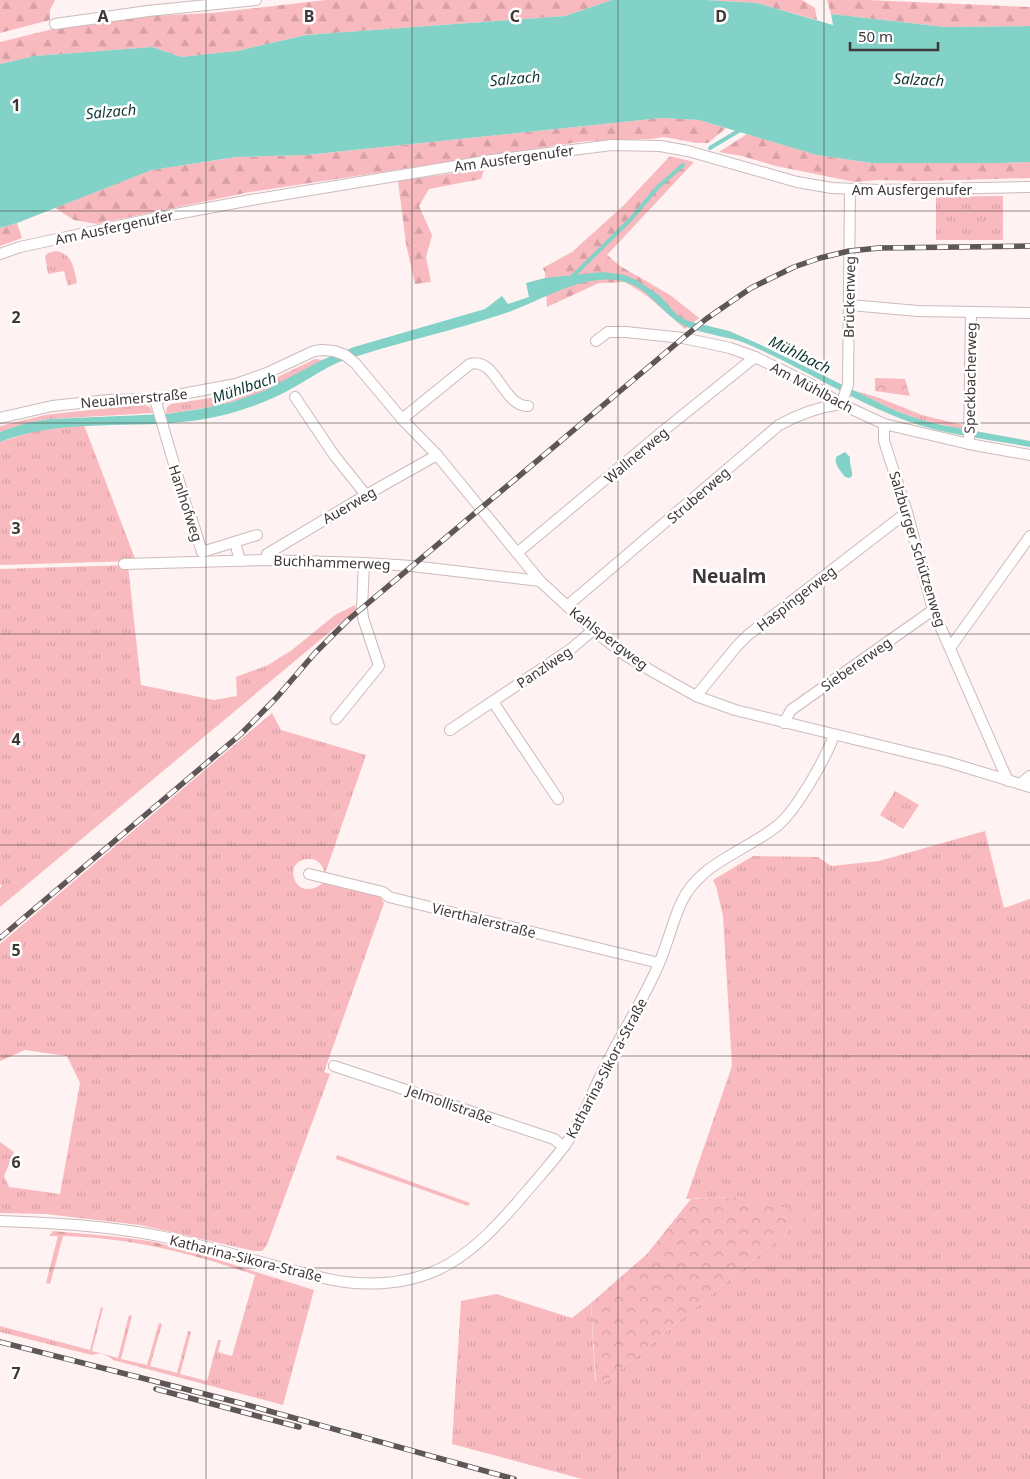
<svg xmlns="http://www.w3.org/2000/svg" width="1030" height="1479" viewBox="0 0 1030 1479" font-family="'Noto Sans',sans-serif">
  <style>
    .grass { fill: url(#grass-tufts) }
    .forest { fill: url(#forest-firs) }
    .park { fill: url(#park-crowns) }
    .pitch { fill: #f8babe }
    .water { fill: #82d2c7 }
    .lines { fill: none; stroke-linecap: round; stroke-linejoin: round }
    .stream { stroke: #82d2c7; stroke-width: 4 }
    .street-casing { stroke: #cebabb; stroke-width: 12 }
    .street { stroke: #fff; stroke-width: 10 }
    .rail-casing { stroke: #5e5657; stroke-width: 5.5 }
    .rail { stroke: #fff; stroke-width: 4; stroke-dasharray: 11; stroke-linecap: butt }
    .grid { fill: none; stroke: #3f3738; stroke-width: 1; stroke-opacity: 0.55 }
    .labels { text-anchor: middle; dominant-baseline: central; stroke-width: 5; stroke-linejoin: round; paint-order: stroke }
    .street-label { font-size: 14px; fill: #3f3738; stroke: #fff }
    .water-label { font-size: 15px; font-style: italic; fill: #0f3632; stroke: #fff }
    .district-label { font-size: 19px; font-weight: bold; fill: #3f3738; stroke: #fff }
    .grid-label { font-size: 16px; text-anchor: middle; font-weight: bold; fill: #3f3738; stroke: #fff; stroke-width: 5; stroke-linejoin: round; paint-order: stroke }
  </style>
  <defs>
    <pattern id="grass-tufts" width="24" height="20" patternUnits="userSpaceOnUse" patternTransform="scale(1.25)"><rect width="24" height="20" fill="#f8babe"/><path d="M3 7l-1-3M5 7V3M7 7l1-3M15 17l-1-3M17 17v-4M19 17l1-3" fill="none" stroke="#d6a0a4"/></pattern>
    <pattern id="forest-firs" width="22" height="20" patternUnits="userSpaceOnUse" patternTransform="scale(1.25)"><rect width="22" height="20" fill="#f8babe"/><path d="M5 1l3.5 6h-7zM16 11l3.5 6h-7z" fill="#d6a0a4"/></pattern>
    <pattern id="park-crowns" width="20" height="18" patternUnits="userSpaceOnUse" patternTransform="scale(1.25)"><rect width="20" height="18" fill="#f8babe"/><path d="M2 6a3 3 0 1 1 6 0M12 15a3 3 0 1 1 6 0" fill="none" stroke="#d6a0a4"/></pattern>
  </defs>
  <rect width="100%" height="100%" fill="#fef2f2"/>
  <g class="grass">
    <path d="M1003,196V240H936V197Z"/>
    <path d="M55,251C73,253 74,269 77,283L68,286L64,271L48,274L45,256L48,253Z"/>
    <path d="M315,359L322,360C303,371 284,383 264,391C233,404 200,409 166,414L167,407L171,404L230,395L261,385Z"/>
    <path d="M855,391L877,397L922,415L967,426L966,430L921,420L896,411Z"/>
    <path d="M144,405L150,407L153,413L50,419L26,423L0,432V426L45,415L97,409Z"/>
    <path d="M84,425L136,561L0,565V442L35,431Z"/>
    <path d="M128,565L141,685L214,700L237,696L236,677L268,665L292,650L335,615L355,605L356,610L0,907V888L2,886L0,884V569Z"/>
    <path d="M272,713L281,730L366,755L325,874C323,866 319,859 310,859C279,858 295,907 324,882L380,895L384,903L324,1072L330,1074L267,1245L262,1251H254L140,1225L46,1214L0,1213V1142L14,1152L4,1176L9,1187L60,1194L80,1083L67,1056L25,1050L0,1061V944Z"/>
    <path d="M895,791L919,805L903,829L880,815Z"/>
    <path d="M985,831L1004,908L1030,899V1479H582L452,1444L461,1301L496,1294L572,1318L591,1303L595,1381L601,1385L803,1219L805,1215L736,1197L686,1199L732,1066L723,916L716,886L713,880L753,856L818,857L831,866L879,861Z"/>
    <path d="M256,1272L314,1290L283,1405L113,1360C108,1355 99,1352 92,1355L0,1332V1326L90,1350L101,1307L103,1308L92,1351L118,1358L129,1315L132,1316L121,1359L147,1365L159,1323L162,1324L150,1366L177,1373L188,1331L191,1332L180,1374L207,1381L218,1340H221L218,1352L232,1356Z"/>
  </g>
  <g class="forest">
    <path d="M0,0H55L50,10V20L0,33Z"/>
    <path d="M326,0H612L565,16L306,35L237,51L181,57L152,47L35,56L0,64V42L61,27L152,16L211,13Z"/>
    <path d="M705,0H802L815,8L817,20L757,3Z"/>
    <path d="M827,0H867L1030,7V26L945,27L831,14Z"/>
    <path d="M661,118L699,120L726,128L708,143H696L664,137L651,139L586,141L250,192L97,224L74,220L55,208L152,170L237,157L306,155Z"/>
    <path d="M747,134L817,155L872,163H998L1030,162V178L922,181L877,180L855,182L776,166L742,156L719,152Z"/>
    <path d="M670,156L694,162L607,255L620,266L670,295L699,318L685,329L646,295L625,282L599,283L547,307L545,273L543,268L572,252L623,206Z"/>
    <path d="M484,169L481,179L429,189L419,206L432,235L426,257L431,282L415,284L406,244L398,181Z"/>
    <path d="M17,223L22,238L0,246V228Z"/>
    <path d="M53,1231C85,1234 117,1236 149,1241C185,1248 221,1261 256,1272L255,1275C191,1253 132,1238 63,1236L50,1284L46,1283L58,1236H49Z"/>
  </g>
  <g class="park">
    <path d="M875,378L905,379L910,396L875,391Z"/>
    <path d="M736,1197L801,1211L805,1215L803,1219L601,1385L596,1386L591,1303L647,1254L691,1199Z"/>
  </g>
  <path class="pitch" d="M337,1155L470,1203L468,1206L336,1159Z"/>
  <g class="water">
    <path d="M612,0H705L757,3L833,25L831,14L945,27L1030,26V162L998,163H872L817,155L699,120L661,118L306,155L236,157L152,170L17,223L0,228V64L35,56L152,47L181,57L237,51L306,35L565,16Z"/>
    <path d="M603,272L625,275L638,281L660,296L677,315L688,321L729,331L759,344L896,411L921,420L942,425L1030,441V447C993,440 955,436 919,425C860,406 809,371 752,346C732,336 708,336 687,327C660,315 650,284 616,280C579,276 542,300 509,312C453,331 395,343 339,362C321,370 306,381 289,390C261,405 231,415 199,420C133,430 64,417 0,442V432L26,423L50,419L167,414L200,409L232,402L264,391L322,360L354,347L485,309L502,296L508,304L529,297L526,283L545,278Z"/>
    <path d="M845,452L850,457C849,464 853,470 852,476L850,478L845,477C841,471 834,465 836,457Z"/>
  </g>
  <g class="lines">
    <g class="stream">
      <path d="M710,148L740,130"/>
      <path d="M571,278L630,220L658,187L683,165"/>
    </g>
    <defs>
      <g id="street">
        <path d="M55,24L148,11L256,0"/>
        <path d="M0,254L20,247L160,217L251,200L492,160L612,145L660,146L688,151L797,182L832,188L879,190L1030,187"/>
        <path d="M850,305L918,311L1030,313"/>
        <path d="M596,341L608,332H626L683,338L730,348L755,357L812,385L841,404L884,424L969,444L1030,455"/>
        <path d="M295,397L334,455L366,495"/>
        <path d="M155,399L188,512L192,520L202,552L257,535"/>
        <path d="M0,418L52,406L108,400L155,399L236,384L267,373L314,351L322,350L334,351L345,355L355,363L402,419L437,455L540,581L593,630L625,655L655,673L696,696L735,710L948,762L1030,787"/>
        <path d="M402,419L470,364C496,356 503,407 528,406"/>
        <path d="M884,424V441L907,512L933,610L1008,781"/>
        <path d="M969,444L971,313"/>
        <path d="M235,542L240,561"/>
        <path d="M517,553L663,431L755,357"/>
        <path d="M266,560L267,554L366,495L437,455"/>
        <path d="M124,564L266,560L364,563L412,566L540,581"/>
        <path d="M567,606L779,425C799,414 819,407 841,404L848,385L850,189"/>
        <path d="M950,648L1030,536"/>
        <path d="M696,696L737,646L748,635L907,512"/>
        <path d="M493,702L558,799"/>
        <path d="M336,719L379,666L363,618L362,609L364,563"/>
        <path d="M784,723L791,710L933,610"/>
        <path d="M450,730L571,649L593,630"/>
        <path d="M1020,784L1030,776"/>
        <path d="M309,874L383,892L389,897L659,963"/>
        <path d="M334,1066L554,1139L564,1147"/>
        <path d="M0,1221C56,1223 114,1226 169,1238C212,1247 253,1261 295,1271C312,1275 328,1280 345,1282C433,1292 474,1254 527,1191C544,1171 563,1151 576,1128C589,1105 597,1080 610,1057C626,1027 644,998 658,966C667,946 672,923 681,903C699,863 746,851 777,826C796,811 826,758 834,735"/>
      </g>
    </defs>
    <use href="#street" class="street-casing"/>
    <use href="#street" class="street"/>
    <defs>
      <g id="rail">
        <path d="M0,938L241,734L278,696L315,653L348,620L683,338L706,319L751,288L794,267L820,258L849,251L879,248L1030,246"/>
        <path d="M0,1342L240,1403L514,1479"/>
        <path d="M156,1389L299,1427"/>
      </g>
    </defs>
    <use href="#rail" class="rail-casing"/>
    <use href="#rail" class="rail"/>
  </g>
  <path class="grid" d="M206,0V1479M412,0V1479M618,0V1479M824,0V1479M0,211H1030M0,423H1030M0,634H1030M0,845H1030M0,1056H1030M0,1268H1030"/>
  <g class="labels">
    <g class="street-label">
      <text transform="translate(514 158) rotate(-8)">Am Ausfergenufer</text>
      <text x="912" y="189">Am Ausfergenufer</text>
      <text transform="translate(114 227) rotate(-12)">Am Ausfergenufer</text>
      <text transform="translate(849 297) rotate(-89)">Brückenweg</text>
      <text transform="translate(970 378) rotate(-89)">Speckbacherweg</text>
      <text transform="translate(812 387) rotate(28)">Am Mühlbach</text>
      <text transform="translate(134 398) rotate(-5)">Neualmerstraße</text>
      <text transform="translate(636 455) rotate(-40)">Wallnerweg</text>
      <text transform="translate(698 495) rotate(-41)">Struberweg</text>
      <text transform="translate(186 503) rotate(72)">Hanlhofweg</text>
      <text transform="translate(349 505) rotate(-30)">Auerweg</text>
      <text transform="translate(918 549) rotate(73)">Salzburger Schützenweg</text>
      <text transform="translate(332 562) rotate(2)">Buchhammerweg</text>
      <text transform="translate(796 598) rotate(-38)">Haspingerweg</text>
      <text transform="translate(609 638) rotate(37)">Kahlspergweg</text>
      <text transform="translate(856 664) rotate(-35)">Siebererweg</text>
      <text transform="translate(544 667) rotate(-34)">Panzlweg</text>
      <text transform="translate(484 920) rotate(14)">Vierthalerstraße</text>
      <text transform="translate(606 1068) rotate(-62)">Katharina-Sikora-Straße</text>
      <text transform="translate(450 1104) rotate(19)">Jelmollistraße</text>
      <text transform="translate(246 1258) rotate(14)">Katharina-Sikora-Straße</text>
    </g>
    <g class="water-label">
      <text transform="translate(515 78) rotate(-5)">Salzach</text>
      <text transform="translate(919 79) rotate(3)">Salzach</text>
      <text transform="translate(111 111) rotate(-5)">Salzach</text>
      <text transform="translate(800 354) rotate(26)">Mühlbach</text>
      <text transform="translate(244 387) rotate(-19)">Mühlbach</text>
    </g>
    <g class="district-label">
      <text x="729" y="576">Neualm</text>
    </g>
  </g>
  <g class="grid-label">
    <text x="103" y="22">A</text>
    <text x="309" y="22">B</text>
    <text x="515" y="22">C</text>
    <text x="721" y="22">D</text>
    <text x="16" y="111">1</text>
    <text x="16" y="323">2</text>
    <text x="16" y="534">3</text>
    <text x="16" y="745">4</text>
    <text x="16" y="956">5</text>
    <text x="16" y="1168">6</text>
    <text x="16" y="1379">7</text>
  </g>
  <path d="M850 42v8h88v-8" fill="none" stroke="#3f3738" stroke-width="2.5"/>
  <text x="858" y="42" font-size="15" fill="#3f3738" stroke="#ffffff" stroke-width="4" paint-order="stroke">50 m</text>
</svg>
